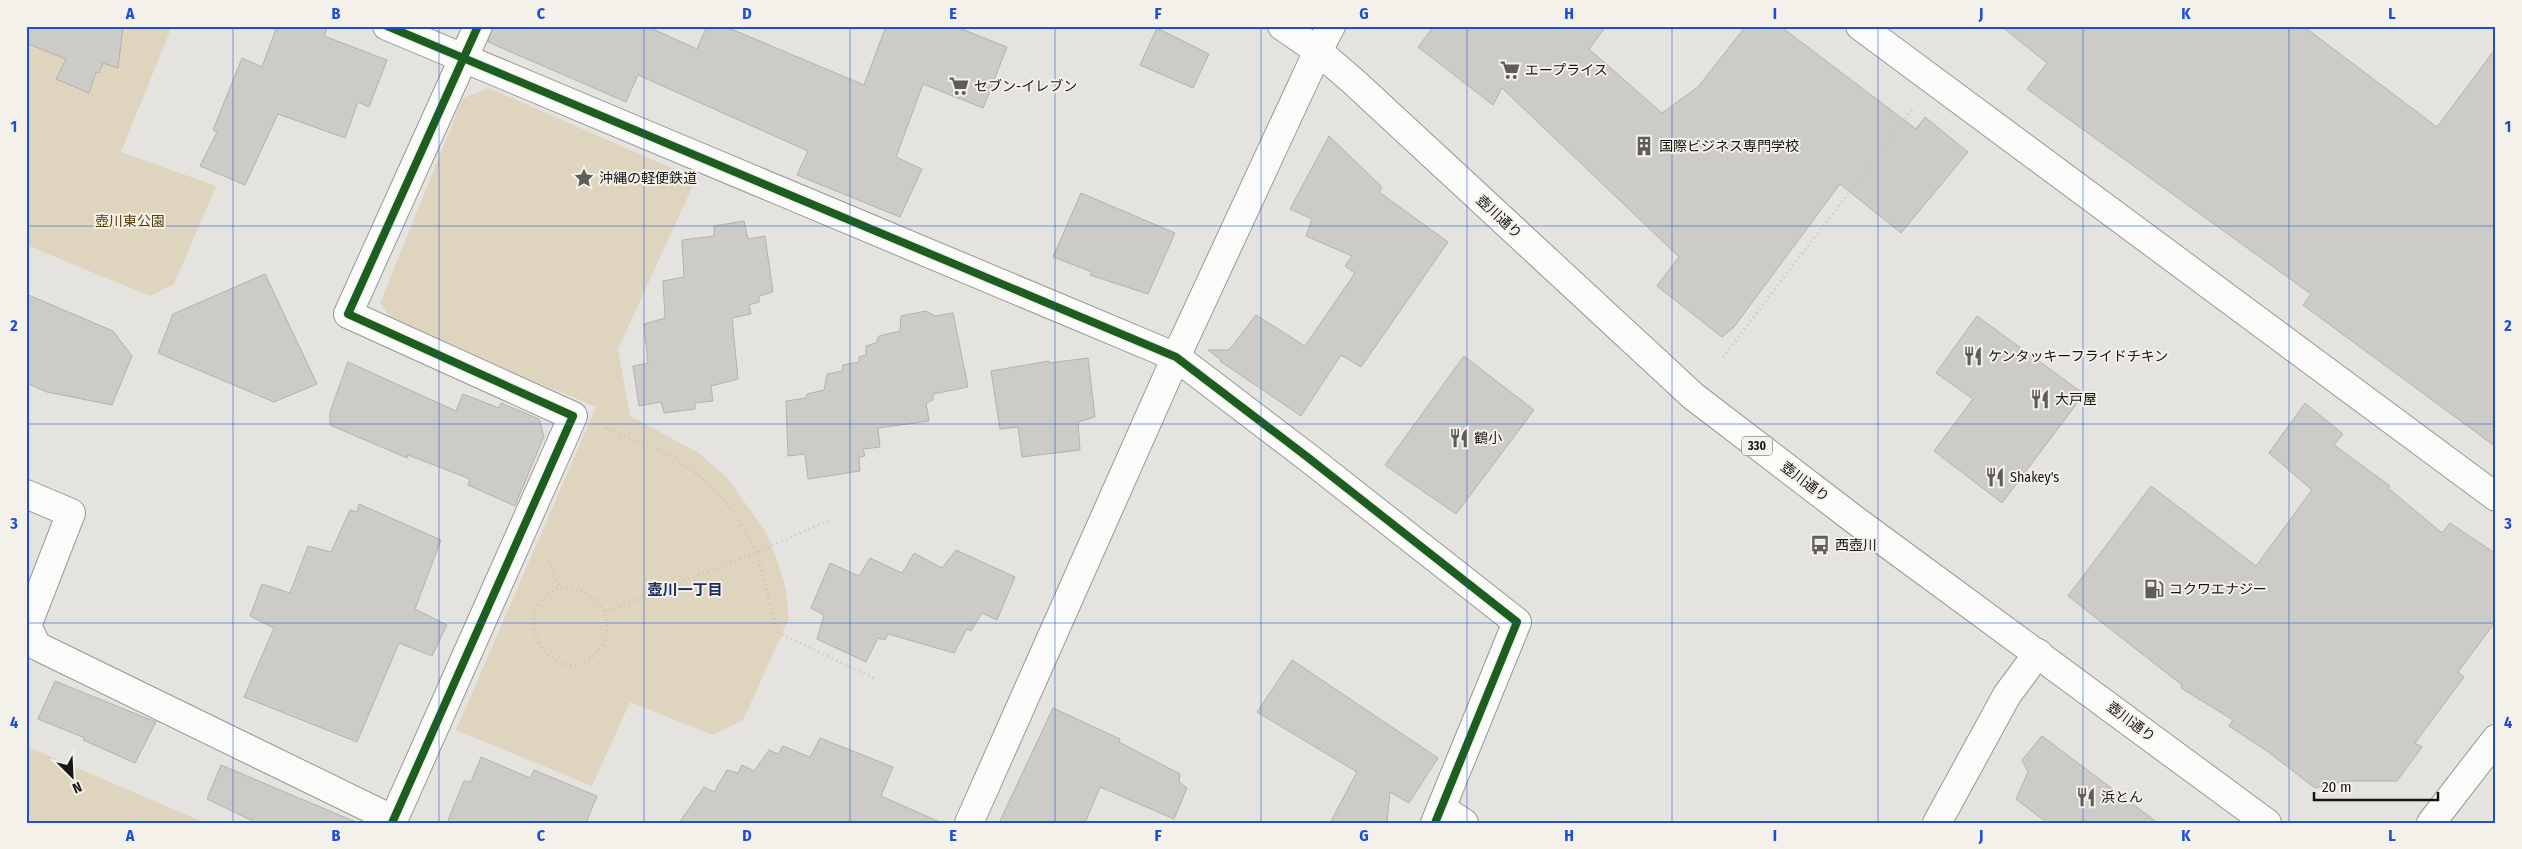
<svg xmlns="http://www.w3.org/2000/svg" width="2522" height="849" viewBox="0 0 2522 849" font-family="'Fira Sans Condensed','Noto Sans JP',sans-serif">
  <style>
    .green { fill: #dfd5be }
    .building { fill: #cccbc8; stroke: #b3b2af }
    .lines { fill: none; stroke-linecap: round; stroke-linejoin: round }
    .street-casing { stroke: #989895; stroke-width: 30 }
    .secondary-casing { stroke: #989895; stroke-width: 30 }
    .highway-casing { stroke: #989895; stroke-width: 30 }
    .path { stroke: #c4c4c3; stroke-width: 3; stroke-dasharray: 1 4; stroke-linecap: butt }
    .street { stroke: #fbfbfa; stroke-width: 28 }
    .secondary { stroke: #fbfbfa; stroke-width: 28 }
    .highway { stroke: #fbfbfa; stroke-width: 28 }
    .cycleway-casing { stroke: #f4f1eb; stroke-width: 11 }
    .cycleway { stroke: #1b5e20; stroke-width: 8 }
    .grid { fill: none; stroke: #1d4ed8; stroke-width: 1; stroke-opacity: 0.55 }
    .labels { text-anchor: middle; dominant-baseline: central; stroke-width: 4; stroke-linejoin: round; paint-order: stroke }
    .shield { fill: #f4f1eb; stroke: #595754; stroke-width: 1 }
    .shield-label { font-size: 12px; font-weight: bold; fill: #161513 }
    .poi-label { font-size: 14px; fill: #161513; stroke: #f4f1eb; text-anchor: start }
    .street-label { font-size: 14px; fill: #161513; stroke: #f4f1eb }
    .park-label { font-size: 14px; fill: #544004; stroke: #f4f1eb }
    .neighbourhood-label { font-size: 15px; font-weight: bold; fill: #1b2c63; stroke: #f4f1eb }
    .neatline { fill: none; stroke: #1d4ed8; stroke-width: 2 }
    .grid-label { font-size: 16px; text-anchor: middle; font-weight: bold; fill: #1d4ed8 }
  </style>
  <rect width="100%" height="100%" fill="#e4e3df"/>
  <g class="green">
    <path d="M26,26H172L121,152L216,186L174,284L150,296L26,245Z"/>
    <path d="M489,88L696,179L618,349L630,416L699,453L728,479L766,532L777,560L786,589L789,619L743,720L713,735L630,702L592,786L456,730L596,407L394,322L380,303L463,98Z"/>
    <path d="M26,746L205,823H26Z"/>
  </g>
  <g class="building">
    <path d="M26,26H123L118,68L103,63L99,73L96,72L89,93L56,79L66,59L26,43Z"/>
    <path d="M277,26H328L324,36L387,60L369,107L358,102L345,138L278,114L245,185L200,166L217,132L213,130L242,58L262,67Z"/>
    <path d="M493,26H646L697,49L707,26H724L864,85L886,26H954L1007,47L983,108L923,84L896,157L922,169L900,217L797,175L808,151L638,75L626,102L488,42Z"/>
    <path d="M1434,26H1606L1589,49L1662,113L1698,87L1746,26H1780L1916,129L1925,117L1968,152L1901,233L1840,184L1734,327L1722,337L1657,286L1679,257L1502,88L1493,105L1418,47Z"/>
    <path d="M2001,26H2303L2437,127L2496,48V447L2303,305L2311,294L2027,89L2047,63Z"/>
    <path d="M1157,28L1209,54L1193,88L1140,65Z"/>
    <path d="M1329,136L1382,187L1379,192L1448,242L1361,367L1341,355L1301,416L1220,361L1221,360L1208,350H1229L1256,315L1305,346L1355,273L1345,266L1352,256L1306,236L1312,219L1290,209Z"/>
    <path d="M1081,193L1175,233L1148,294L1090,275L1092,272L1053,257Z"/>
    <path d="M744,221L748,239L765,236L773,292L759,296V302L749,305L751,314L732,318L738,379L711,386L713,401L695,403V409L664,413L661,402L639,406L633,366L648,363L644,324L665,318L663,281L684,277L682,240L714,236V226Z"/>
    <path d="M265,274L317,384L274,402L158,353L173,314Z"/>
    <path d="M26,294L113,331L132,356L112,405L47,392L26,383Z"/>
    <path d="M926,311L935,316L953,313L968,387L933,394V400L926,403L929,421L878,428L880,447L863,449L865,456L859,457L860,471L808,479L805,454L788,456L786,401L806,398L807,394L824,390L827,374L842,371L843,365L859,362V357L866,355V346L876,343L879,336L900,331L901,316Z"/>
    <path d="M1977,316L2084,394L2002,503L1934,451L1973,399L1936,373Z"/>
    <path d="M1464,356L1534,410L1456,514L1385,465Z"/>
    <path d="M1088,358L1095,417L1078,422L1080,450L1022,457L1018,427L1000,429L991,371L1049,361V363Z"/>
    <path d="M348,362L456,411L463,394L499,408L501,403L539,419L544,436L515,506L468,485L470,479L408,455L407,458L330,425V412Z"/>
    <path d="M2305,403L2343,434L2334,445L2390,486L2388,488L2442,533L2450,523L2496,554V621L2458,672L2464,677L2415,743L2422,747L2397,781H2345L2315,788L2267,751L2229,726L2233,720L2181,688L2182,685L2068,596L2151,486L2256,566L2312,490L2269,453Z"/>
    <path d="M359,504L441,540L415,609L447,625L432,656L399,643L357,742L244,697L274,628L250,616L262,584L290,593L308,546L331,552L350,510L357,512Z"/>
    <path d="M956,550L1015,577L997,620L982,613L971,631L967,629L954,653L888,634L885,640L878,638L866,662L817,639L824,615L811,608L830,563L859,576L870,558L902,573L914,553L942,568Z"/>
    <path d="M1292,660L1438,758L1409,803L1390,792L1387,823H1330L1357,772L1257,712Z"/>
    <path d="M55,681L156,722L135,763L83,740L85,738L38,719Z"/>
    <path d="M1053,708L1120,739L1119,742L1180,774L1179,782L1187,788L1174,819L1100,787L1085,823H999Z"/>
    <path d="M2042,736L2158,823H2047L2016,799L2028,772L2022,760Z"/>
    <path d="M820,738L893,767L881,796L942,823H679L704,787L714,792L727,770L738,773L742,765L754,771L769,750L778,754L783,746L810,757Z"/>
    <path d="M481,757L530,778L534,770L597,796L586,823H447L464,781L471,782Z"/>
    <path d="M221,765L358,823H257L207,799Z"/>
  </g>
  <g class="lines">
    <defs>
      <g id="street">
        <path d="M387,26L1176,357L1306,456L1517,622L1435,823"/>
        <path d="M26,494L71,513L27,626L37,646L394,820"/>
        <path d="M1441,808L1464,823"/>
        <path d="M392,823L573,416L348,314L478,26"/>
        <path d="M969,823L1176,357L1318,51"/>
        <path d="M1937,823L2007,695L2038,653"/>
      </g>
      <g id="secondary">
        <path d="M1860,26L2496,497"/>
        <path d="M1318,51L1331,26"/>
        <path d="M2431,823L2496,739"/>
      </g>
      <path id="highway" d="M1282,26L1318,51L1354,82L1693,396L1855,520L2267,823"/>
    </defs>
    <use href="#street" class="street-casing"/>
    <use href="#secondary" class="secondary-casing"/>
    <use href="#highway" class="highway-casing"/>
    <g class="path">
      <path d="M1723,357L1912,110"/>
      <path d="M606,428L674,457L706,481L735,514L757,552L777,632L876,679"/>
      <path d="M548,561L560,587C578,590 596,594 604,612C609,621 607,637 602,645C568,701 509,628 544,598C548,594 555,591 560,587"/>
      <path d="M605,612L757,552L832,519"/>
    </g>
    <use href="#street" class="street"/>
    <use href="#secondary" class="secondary"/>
    <use href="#highway" class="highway"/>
    <defs>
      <g id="cycleway">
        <path d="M387,26L1176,357L1306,456L1517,622L1435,823"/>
        <path d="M392,823L573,416L348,314L478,26"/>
      </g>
    </defs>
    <use href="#cycleway" class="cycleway-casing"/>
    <use href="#cycleway" class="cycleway"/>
  </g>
  <path class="grid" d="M233,26V823M439,26V823M644,26V823M850,26V823M1055,26V823M1261,26V823M1467,26V823M1672,26V823M1878,26V823M2083,26V823M2289,26V823M26,226H2496M26,424H2496M26,623H2496"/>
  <defs>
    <symbol id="supermarket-bare" viewBox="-9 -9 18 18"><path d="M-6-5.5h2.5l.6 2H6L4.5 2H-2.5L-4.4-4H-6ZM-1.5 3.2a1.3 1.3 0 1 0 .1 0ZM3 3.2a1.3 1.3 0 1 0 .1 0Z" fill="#5e5d5a" stroke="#f4f1eb" stroke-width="2.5" paint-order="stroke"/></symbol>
    <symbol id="building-bare" viewBox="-9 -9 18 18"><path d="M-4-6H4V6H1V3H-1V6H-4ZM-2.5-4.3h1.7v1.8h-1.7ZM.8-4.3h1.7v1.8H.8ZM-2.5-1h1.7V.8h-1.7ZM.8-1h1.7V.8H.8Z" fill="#5e5d5a" stroke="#f4f1eb" stroke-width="2.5" paint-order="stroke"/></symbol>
    <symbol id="sight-bare" viewBox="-9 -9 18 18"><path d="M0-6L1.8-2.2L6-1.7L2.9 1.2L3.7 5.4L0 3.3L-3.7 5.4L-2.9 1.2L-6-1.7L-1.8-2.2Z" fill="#5e5d5a" stroke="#f4f1eb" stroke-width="2.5" paint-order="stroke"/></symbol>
    <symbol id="restaurant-bare" viewBox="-9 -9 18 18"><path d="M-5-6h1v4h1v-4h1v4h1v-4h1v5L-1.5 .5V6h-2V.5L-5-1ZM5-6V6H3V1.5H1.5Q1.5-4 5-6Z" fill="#5e5d5a" stroke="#f4f1eb" stroke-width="2.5" paint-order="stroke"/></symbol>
    <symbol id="bus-bare" viewBox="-9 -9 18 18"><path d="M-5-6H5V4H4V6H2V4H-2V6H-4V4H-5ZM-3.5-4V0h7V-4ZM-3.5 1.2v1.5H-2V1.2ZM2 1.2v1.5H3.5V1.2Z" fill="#5e5d5a" stroke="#f4f1eb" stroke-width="2.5" paint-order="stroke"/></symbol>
    <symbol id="fuel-bare" viewBox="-9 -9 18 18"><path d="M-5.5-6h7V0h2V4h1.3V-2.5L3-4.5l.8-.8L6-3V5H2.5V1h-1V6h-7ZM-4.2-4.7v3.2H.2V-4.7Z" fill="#5e5d5a" stroke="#f4f1eb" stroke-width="2.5" paint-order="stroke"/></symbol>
  </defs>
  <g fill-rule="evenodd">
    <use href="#supermarket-bare" x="1496" y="56" width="28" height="28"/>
    <use href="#supermarket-bare" x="945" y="72" width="28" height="28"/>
    <use href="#building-bare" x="1630" y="132" width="28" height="28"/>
    <use href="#sight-bare" x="570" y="164" width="28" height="28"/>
    <use href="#restaurant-bare" x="1959" y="342" width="28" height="28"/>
    <use href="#restaurant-bare" x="2026" y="385" width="28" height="28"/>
    <use href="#restaurant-bare" x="1445" y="424" width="28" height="28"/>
    <use href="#restaurant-bare" x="1981" y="463" width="28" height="28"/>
    <use href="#bus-bare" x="1806" y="531" width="28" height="28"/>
    <use href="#fuel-bare" x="2140" y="575" width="28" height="28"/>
    <use href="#restaurant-bare" x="2072" y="783" width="28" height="28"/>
  </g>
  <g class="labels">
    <rect class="shield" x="1742" y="436.5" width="30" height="19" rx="4"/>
    <g class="shield-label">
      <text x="1757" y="446">330</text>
    </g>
    <g class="poi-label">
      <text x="1525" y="70">エープライス</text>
      <text x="974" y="86">セブン-イレブン</text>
      <text x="1659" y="146">国際ビジネス専門学校</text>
      <text x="599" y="178">沖縄の軽便鉄道</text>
      <text x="1988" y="356">ケンタッキーフライドチキン</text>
      <text x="2055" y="399">大戸屋</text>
      <text x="1474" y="438">鶴小</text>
      <text x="2010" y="477">Shakey's</text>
      <text x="1835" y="545">西壺川</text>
      <text x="2169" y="589">コクワエナジー</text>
      <text x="2101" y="797">浜とん</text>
    </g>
    <g class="street-label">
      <text transform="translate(1499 217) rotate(43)">壺川通り</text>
      <text transform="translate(1805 482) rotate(37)">壺川通り</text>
      <text transform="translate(2131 722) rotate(37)">壺川通り</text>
    </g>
    <g class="park-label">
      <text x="130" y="221">壺川東公園</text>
    </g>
    <g class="neighbourhood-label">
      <text x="685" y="590">壺川一丁目</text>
    </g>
  </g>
  <rect width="2522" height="849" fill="none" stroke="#f4f1eb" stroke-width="55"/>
  <g transform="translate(72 776) rotate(156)" stroke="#f4f1eb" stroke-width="4" paint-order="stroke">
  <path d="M0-4L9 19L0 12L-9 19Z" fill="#161513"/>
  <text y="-8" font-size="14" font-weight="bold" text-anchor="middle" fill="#161513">N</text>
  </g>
  <path d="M2314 792v8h124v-8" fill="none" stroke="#161513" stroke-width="2.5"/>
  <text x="2322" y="792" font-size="15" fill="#161513" stroke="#f4f1eb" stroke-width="4" paint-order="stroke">20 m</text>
  <rect x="28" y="28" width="2466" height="794" class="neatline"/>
  <g class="grid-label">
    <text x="130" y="19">A</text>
    <text x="336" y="19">B</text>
    <text x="541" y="19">C</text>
    <text x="747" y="19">D</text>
    <text x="953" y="19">E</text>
    <text x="1158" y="19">F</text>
    <text x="1364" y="19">G</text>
    <text x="1569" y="19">H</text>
    <text x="1775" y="19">I</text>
    <text x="1981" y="19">J</text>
    <text x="2186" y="19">K</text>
    <text x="2392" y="19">L</text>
    <text x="14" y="132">1</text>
    <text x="2508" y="132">1</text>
    <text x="14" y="331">2</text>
    <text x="2508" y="331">2</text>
    <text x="14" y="529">3</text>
    <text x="2508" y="529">3</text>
    <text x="14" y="728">4</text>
    <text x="2508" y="728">4</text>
    <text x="130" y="841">A</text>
    <text x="336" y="841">B</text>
    <text x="541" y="841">C</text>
    <text x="747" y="841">D</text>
    <text x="953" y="841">E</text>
    <text x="1158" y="841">F</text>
    <text x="1364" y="841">G</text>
    <text x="1569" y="841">H</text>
    <text x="1775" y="841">I</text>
    <text x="1981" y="841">J</text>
    <text x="2186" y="841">K</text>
    <text x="2392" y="841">L</text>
  </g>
</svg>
